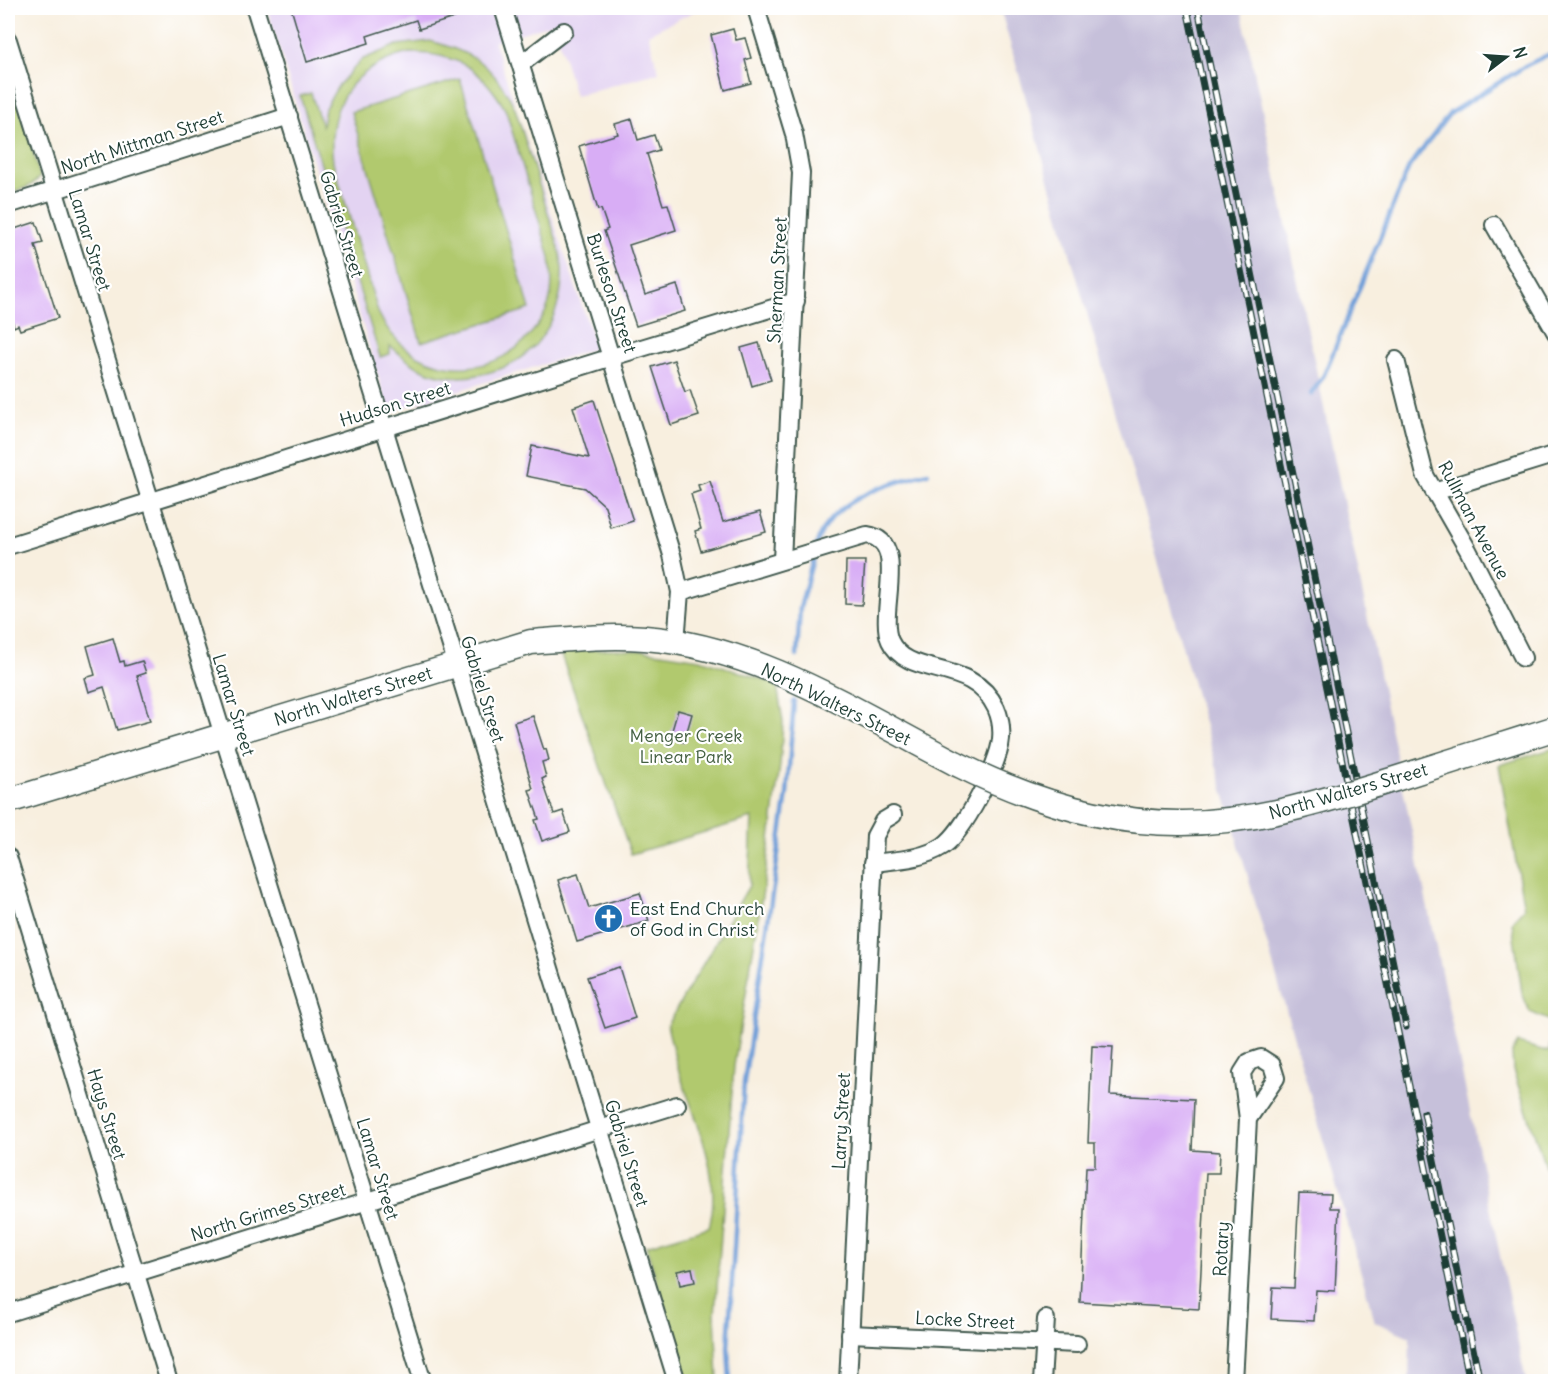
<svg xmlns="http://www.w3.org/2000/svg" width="1563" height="1389" viewBox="0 0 1563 1389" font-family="Delius,sans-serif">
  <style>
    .built { fill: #e3d3f2 }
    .industrial { fill: #c6c0da }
    .green { fill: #b1c96e; stroke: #688351; stroke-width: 1.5; fill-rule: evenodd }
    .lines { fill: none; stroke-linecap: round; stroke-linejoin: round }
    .stream { stroke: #6e9ed8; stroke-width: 4.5 }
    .building { fill: #d8adf5 }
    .minor-casing { stroke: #40584e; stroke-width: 20 }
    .secondary-casing { stroke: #40584e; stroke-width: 27 }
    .minor { stroke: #fff; stroke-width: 16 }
    .secondary { stroke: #fff; stroke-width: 24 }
    .rail-casing { stroke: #1f3d34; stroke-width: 7 }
    .rail { stroke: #fff; stroke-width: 4.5; stroke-dasharray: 14; stroke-linecap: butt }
    .secondary-bridge-casing { stroke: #40584e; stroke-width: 27; stroke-linecap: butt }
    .secondary-bridge { stroke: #fff; stroke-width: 24 }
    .labels { text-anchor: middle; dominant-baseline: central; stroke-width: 4.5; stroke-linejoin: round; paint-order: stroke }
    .street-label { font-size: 18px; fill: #1f3d34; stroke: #fff }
    .park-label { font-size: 18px; fill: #446042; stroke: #fff }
    .poi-label { font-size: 18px; fill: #1f3d34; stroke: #fff; text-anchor: start }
  </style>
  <rect width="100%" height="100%" fill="#fff"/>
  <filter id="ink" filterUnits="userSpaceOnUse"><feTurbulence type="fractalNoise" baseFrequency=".0167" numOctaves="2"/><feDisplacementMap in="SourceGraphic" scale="12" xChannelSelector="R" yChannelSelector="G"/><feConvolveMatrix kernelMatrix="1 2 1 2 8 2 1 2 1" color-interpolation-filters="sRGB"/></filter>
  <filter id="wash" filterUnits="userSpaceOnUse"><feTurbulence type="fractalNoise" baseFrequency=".008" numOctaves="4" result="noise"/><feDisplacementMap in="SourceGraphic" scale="24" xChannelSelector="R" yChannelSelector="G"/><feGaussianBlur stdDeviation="1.35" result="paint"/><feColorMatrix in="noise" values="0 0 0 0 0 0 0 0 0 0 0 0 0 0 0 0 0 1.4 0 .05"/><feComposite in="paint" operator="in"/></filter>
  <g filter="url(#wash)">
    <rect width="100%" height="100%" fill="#f8efdf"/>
    <path class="built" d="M267,8H701L648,34L659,72L575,96L554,23L494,42L596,348L389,412Z"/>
    <path class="industrial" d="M1000,8H1241L1526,1381H1409L1410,1337L1375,1322Z"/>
    <g class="green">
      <path d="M430,41C475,53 494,66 515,108C526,143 537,178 548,213C553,230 561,249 562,266C564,310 542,353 500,369C472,379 442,381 416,366C407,361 399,353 390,346V354L380,357L300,96L311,93L322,127L325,108L338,86L361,60L397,45ZM409,53C457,53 483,69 506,111L550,257C551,269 553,282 551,294C549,308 542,320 533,331C490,387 407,376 378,312L333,162C326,105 352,67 409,53Z"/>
      <path d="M8,64L40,176C33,188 20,189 8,193Z"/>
      <path d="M460,79L530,309L421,342L351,112Z"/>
      <path d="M610,649L641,650L700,659L771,682L777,685L783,722L780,765L764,884L734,1066L715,1314L718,1381H688L646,1246L709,1227C723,1180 696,1119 680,1075C675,1059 671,1042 667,1025L749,886L752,818L631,854L560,652Z"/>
      <path d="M1555,748H1556L1555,1195L1513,1070L1512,1052L1518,1043L1549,1052L1555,1023L1530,1012L1522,993L1512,922L1524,908L1499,765Z"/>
    </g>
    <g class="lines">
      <g class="stream">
        <path d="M1311,394L1324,375L1409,167L1450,113L1527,65L1556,51"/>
        <path d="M816,546C828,500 887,484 928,473"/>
        <path d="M797,656L800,608L814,555"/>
        <path d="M730,1382L728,1348L744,1082L787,794L794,701"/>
      </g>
    </g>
    <g id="blocks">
      <g class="building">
        <path d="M291,8H479V10L419,29L416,20L367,36L369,43L307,62Z"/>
        <path d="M733,29L736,40L745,38L751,58L745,60L751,83L725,90L711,35Z"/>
        <path d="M632,119L638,140L654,135L659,150L647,154L663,205L668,204L676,230L629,245L645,295L677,285L685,311L636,326L604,231L608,229L601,209L598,210L579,146L618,134L615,124Z"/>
        <path d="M36,222L43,243L35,245L58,318L20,330L18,325L14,327L8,306V231Z"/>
        <path d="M759,343L771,380L752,386L741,348Z"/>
        <path d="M674,360L685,392L690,390L699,416L671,425L652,367Z"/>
        <path d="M594,400L633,521L611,528L605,506L585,488L526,476L532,446L589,458L573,407Z"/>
        <path d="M710,481L723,522L760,512L766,532L701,551L695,531L701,529L691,494L700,491L698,485Z"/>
        <path d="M846,561H865L862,605L845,604Z"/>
        <path d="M113,638L120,662L124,661L125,666L142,661L146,673L137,676L150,721L117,730L104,687L89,692L85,678L95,675L87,646Z"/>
        <path d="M678,710L692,714L684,742L670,737Z"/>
        <path d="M533,716L544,750L546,749L549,760L542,762L546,777L542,779L554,814L563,811L570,832L542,841L535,820L539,819L529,790L533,789L514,722Z"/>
        <path d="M578,874L589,908L640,893L649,921L577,942L558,880Z"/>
        <path d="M619,967L635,1018L605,1028L587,977Z"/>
        <path d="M1092,1046L1113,1047L1110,1095L1194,1099L1192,1150L1220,1152L1219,1173H1206L1199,1309L1080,1302L1086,1167H1095V1143H1088Z"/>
        <path d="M1299,1193L1331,1194L1330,1208H1339L1335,1291L1316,1290L1314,1321L1271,1319L1273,1287L1294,1288Z"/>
        <path d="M692,1268L695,1282L680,1285L677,1271Z"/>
      </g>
    </g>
  </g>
  <g filter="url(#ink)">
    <use href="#blocks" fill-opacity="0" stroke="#40584e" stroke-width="1.5"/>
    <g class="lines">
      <defs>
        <g id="minor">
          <path d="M255,8L677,1382"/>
          <path d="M503,8L672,555L680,592L676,642"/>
          <path d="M756,8L794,134L801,173L782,560"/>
          <path d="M8,40L423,1382"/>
          <path d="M521,64L564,31"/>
          <path d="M8,205L289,116"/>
          <path d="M1494,225L1556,333"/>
          <path d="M1396,360L1425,475L1468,550L1523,658"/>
          <path d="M1434,492L1556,454"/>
          <path d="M8,546L612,357L796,301"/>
          <path d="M680,592L867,535C910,541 877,613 890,641C908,680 972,657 996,708C1000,717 1002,729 1001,739C999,764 964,832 943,846C923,859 897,860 873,863"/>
          <path d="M8,857L169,1382"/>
          <path d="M8,1313L677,1105"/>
          <path d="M850,1334L1077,1344"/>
          <path d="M848,1382L875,836L883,821L893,815"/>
          <path d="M1042,1382L1046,1319"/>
          <path d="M1234,1382L1248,1119L1242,1073L1249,1062L1261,1058L1272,1065L1276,1078L1248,1119"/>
        </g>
        <path id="secondary" d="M8,801L531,642C569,639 607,635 645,638C759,647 858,713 957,764"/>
      </defs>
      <use href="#minor" class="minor-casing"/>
      <use href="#secondary" class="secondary-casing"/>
      <use href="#minor" class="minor"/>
      <use href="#secondary" class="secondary"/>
      <defs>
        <g id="rail">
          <path d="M1187,8L1470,1382"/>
          <path d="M1198,8L1406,1027"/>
          <path d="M1424,1113L1480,1382"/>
        </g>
      </defs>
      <use href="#rail" class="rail-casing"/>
      <use href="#rail" class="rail"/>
      <defs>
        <path id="secondary-bridge" d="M957,764C1027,799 1103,824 1183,823C1258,822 1325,801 1395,779C1449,762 1502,745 1556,728"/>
      </defs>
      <use href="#secondary-bridge" class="secondary-bridge-casing"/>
      <use href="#secondary-bridge" class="secondary-bridge"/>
    </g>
  </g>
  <defs>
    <symbol id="church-disc" viewBox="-11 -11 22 22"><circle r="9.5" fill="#1f6fb2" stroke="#fff"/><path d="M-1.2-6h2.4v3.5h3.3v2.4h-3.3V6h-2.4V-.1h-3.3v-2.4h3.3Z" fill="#fff"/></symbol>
  </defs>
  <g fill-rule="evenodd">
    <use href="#church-disc" x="592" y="902" width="33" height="33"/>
  </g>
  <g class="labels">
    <g class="street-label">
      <text transform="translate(142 142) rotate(-18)">North Mittman Street</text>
      <text transform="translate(342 224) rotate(73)">Gabriel Street</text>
      <text transform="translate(90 240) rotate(73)">Lamar Street</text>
      <text transform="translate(777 280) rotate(-87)">Sherman Street</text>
      <text transform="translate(612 293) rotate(72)">Burleson Street</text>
      <text transform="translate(395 404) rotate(-17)">Hudson Street</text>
      <text transform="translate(1474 520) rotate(62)">Rullman Avenue</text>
      <text transform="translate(483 689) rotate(73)">Gabriel Street</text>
      <text transform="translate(353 696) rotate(-17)">North Walters Street</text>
      <text transform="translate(836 704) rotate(26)">North Walters Street</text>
      <text transform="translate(234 705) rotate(73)">Lamar Street</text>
      <text transform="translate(1348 791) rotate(-16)">North Walters Street</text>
      <text transform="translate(107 1114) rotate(73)">Hays Street</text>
      <text transform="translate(841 1121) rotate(-87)">Larry Street</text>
      <text transform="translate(627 1153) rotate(73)">Gabriel Street</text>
      <text transform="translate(378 1169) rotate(73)">Lamar Street</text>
      <text transform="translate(268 1212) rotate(-17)">North Grimes Street</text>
      <text transform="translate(1221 1249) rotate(-87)">Rotary</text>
      <text transform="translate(965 1320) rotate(3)">Locke Street</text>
    </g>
    <g class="park-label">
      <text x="686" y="735">Menger Creek<tspan x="686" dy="21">Linear Park</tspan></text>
    </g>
    <g class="poi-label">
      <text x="630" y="908">East End Church<tspan x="630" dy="21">of God in Christ</tspan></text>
    </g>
  </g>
  <rect width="1563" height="1389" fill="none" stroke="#fff" stroke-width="30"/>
  <g transform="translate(1506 57) rotate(73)" stroke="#ffffff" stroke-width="4.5" paint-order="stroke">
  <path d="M0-4.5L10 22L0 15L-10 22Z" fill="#1f3d34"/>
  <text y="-9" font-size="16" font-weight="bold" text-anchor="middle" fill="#1f3d34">N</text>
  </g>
</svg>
